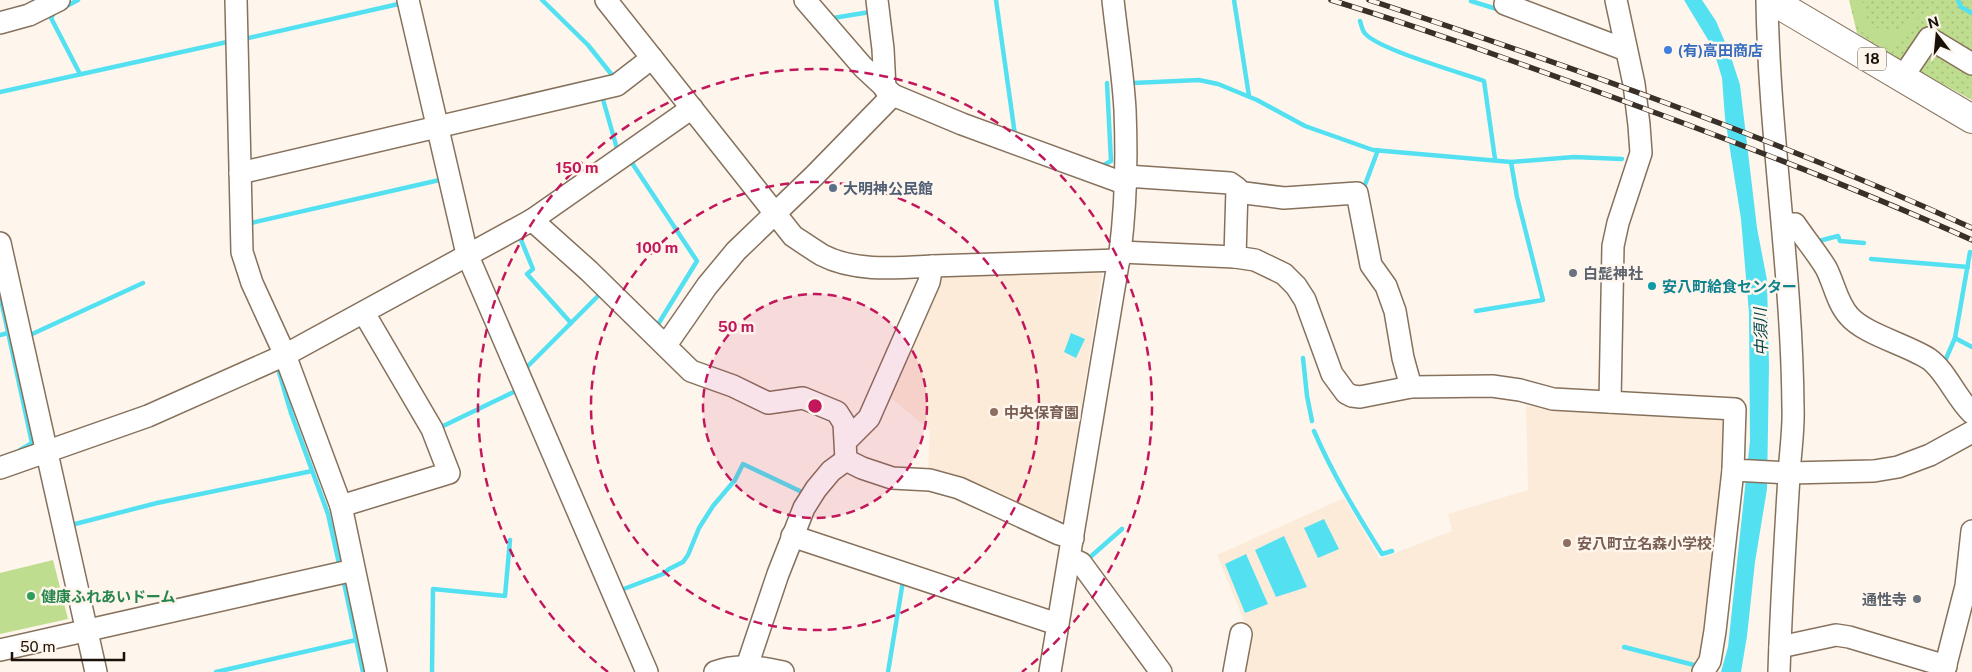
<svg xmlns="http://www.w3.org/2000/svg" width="1972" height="672" viewBox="0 0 1972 672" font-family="'Public Sans','Noto Sans JP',sans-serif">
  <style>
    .built { fill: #fdebda }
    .grass { fill: url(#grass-dots) }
    .garden { fill: #bfdd8e }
    .water { fill: #53e1f2 }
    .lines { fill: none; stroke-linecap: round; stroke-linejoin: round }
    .stream { stroke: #53e1f2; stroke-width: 4.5 }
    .minor-casing { stroke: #86715c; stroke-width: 24 }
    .major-casing { stroke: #86715c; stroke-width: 30 }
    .minor { stroke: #fff; stroke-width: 21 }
    .major { stroke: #fff; stroke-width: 28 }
    .rail-casing { stroke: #393129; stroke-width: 5.5 }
    .rail { stroke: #fef5ec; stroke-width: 4; stroke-dasharray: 11; stroke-linecap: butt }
    .ring { fill: none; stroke: #c2185b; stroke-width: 2.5; stroke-dasharray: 9 6 }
    .shop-dot { fill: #3f7fe0; stroke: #fef5ec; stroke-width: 2 }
    .service-dot { fill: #5c6f8a; stroke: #fef5ec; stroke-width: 2 }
    .worship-dot { fill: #6b7280; stroke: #fef5ec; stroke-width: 2 }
    .culture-dot { fill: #0f9aa8; stroke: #fef5ec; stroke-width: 2 }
    .education-dot { fill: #8d6e63; stroke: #fef5ec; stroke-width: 2 }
    .leisure-dot { fill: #2e9e5b; stroke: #fef5ec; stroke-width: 2 }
    .labels { text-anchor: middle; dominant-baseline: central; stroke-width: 5; stroke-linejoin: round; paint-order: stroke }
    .shield { fill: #fef5ec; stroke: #5e564e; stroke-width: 1 }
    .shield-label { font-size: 14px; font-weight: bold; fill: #1a120a }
    .shop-label { font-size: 15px; font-weight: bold; fill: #366cbe; stroke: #fef5ec; text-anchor: start }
    .service-label { font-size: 15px; font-weight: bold; fill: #4e5e75; stroke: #fef5ec; text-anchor: start }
    .worship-label { font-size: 15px; font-weight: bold; fill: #5b616d; stroke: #fef5ec; text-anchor: start }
    .culture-label { font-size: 15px; font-weight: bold; fill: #0d838f; stroke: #fef5ec; text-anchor: start }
    .education-label { font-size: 15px; font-weight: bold; fill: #785e54; stroke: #fef5ec; text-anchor: start }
    .leisure-label { font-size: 15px; font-weight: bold; fill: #27864d; stroke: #fef5ec; text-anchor: start }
    .water-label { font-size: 16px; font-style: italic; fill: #00434a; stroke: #fef5ec }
    .centre { fill: #c2185b; stroke: #fef5ec; stroke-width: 2.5 }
    .ring-label { font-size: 15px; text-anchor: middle; font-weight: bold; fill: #c2185b; stroke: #fef5ec; stroke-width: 5; stroke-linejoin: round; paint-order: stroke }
  </style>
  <defs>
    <pattern id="grass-dots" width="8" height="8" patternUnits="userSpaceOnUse" patternTransform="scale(1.25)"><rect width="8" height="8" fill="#bfdd8e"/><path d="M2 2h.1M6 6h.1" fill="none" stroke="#a4bd79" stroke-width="1.8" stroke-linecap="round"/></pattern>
  </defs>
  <rect width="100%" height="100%" fill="#fef5ec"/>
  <g class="built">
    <path d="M1103,268L1064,517L1056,521L948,472L928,469L930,430L886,394L936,283L949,274Z"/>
    <path d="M1526,406L1717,415L1726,423L1704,643L1697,672H1241L1249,633L1217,555L1344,498L1380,559L1452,531L1448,514L1528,490Z"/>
  </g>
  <path class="grass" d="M1849,0H1972V100L1915,69L1857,33Z"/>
  <g class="garden">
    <path d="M1851,0H1862L1868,23L1885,32L1906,28L1918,12L1921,14L1892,51L1859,30Z"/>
    <path d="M53,560L68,619L0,634V573Z"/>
  </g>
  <g class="water">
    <path d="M1684,0H1702L1716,21L1730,54L1740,85L1757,228L1767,280L1769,366L1767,489L1755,562L1747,636L1741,672H1721L1728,647L1750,441L1749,313L1741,219L1725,118L1722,78L1713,48Z"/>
    <path d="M1071,333L1085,339L1076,358L1064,352Z"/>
    <path d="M1324,519L1339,549L1318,558L1304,528Z"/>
    <path d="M1284,536L1307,587L1276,597L1255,550Z"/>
    <path d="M1246,554L1268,604L1245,613L1225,564Z"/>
  </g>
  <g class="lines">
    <g class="stream">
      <path d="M542,0L588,45L616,80"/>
      <path d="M996,0L1015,135"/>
      <path d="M1234,0L1249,96"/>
      <path d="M1958,0L1961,7L1972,13"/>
      <path d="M1471,1L1500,10"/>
      <path d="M63,8L78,0"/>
      <path d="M54,13L51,18L80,74"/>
      <path d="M830,15L833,18L870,12"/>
      <path d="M1360,21C1361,24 1362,29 1364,32C1373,48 1462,73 1484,81L1495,159"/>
      <path d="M244,39L403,3"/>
      <path d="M1133,83L1199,80L1218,84L1257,100L1305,126L1373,150L1511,162L1574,157L1622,159"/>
      <path d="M0,92L227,42"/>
      <path d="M602,96L618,152"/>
      <path d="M630,160L697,261L657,326L655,324"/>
      <path d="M1100,165L1102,166L1111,161L1107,83"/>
      <path d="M1363,190L1378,150"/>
      <path d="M251,223L444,179"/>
      <path d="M517,235H519L533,269L527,274L571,323L524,370"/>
      <path d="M1815,242L1838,236L1840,241L1864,243"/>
      <path d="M1871,259L1968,267"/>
      <path d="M0,295L32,443L20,450"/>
      <path d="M1476,311L1543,300L1517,197L1511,162"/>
      <path d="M571,323L600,294"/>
      <path d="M0,335L8,333"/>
      <path d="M30,335L143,283"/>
      <path d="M1955,338L1972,347"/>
      <path d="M1303,358L1307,396L1312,421"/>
      <path d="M1945,361L1955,338L1970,252"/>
      <path d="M277,365L291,413L328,514L340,568"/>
      <path d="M439,428L518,390"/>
      <path d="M1314,431C1333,475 1357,514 1382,554L1392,551"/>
      <path d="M75,524L157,503L312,471"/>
      <path d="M1088,559L1122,529"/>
      <path d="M343,578L363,672"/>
      <path d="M621,590L663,574L669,569L683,562L688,555L699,528L713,506L735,480L743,464L804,493"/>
      <path d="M1624,647L1698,666"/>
      <path d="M216,672L356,640"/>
      <path d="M432,672L433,589L505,596L510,540"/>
      <path d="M888,672L903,581"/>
    </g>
    <defs>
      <g id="minor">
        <path d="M236,0L242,252L252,283L285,355L341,506L376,672"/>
        <path d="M408,0L467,254L647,672"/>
        <path d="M606,0L793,236C802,242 812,249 822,255C854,272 897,268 932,266"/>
        <path d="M805,0L863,67L893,95L962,124L1126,184"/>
        <path d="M877,0L883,49L885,89"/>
        <path d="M1767,0C1769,136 1792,271 1793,408C1794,430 1790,453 1789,476C1785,541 1781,606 1779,672"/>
        <path d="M1505,4L1626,50"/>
        <path d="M0,23L29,15L59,0"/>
        <path d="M1902,78L1929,38L1972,64"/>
        <path d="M240,173L617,85L652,58"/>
        <path d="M1126,176L1230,183L1237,188L1235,257"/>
        <path d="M1237,192L1284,198L1357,193L1371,265L1386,286L1395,311L1403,358L1411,387"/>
        <path d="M532,220L692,108"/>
        <path d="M1783,224H1795C1805,239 1817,253 1826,268C1834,283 1837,303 1849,316C1864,334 1908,345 1929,359C1946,371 1956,398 1972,413"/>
        <path d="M0,243L96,672"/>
        <path d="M1120,252L1235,257L1255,260L1284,274L1296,286L1305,300L1332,374L1346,393L1352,396L1360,397L1411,387L1492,386L1520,390L1553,399L1735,409L1733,470L1789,473L1874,471L1898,467L1930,455L1972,432"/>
        <path d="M666,345L707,286L736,251L815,175L893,95"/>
        <path d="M1610,402L1613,246L1618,223L1641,153L1639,125L1634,84L1616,0"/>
        <path d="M846,441L869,418L929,282L932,266L1119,260"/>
        <path d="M0,468L148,416L285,355L532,220L589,271L691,371L733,386L768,403L803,398L837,412L844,423L846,460L862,468L892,478L930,480L959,488L1059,534L1073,538"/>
        <path d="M341,506L449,473L432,429L364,313"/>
        <path d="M792,536L1057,624"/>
        <path d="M1070,558L1081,563L1161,672"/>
        <path d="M1780,647L1836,635L1849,637L1946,666"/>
        <path d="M0,650L354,570"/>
        <path d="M747,666L778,574L804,508L816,489L831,471L846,460"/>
        <path d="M715,672C738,663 760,667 783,672"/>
        <path d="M1050,672L1120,252C1126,205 1127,158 1125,110C1123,74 1117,37 1113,0"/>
        <path d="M1234,672L1241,634"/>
        <path d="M1703,672L1710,661L1715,631L1733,470"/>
        <path d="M1944,672L1966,586L1972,531"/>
      </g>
      <path id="major" d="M1771,0L1972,119"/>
    </defs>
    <use href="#minor" class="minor-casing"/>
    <use href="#major" class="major-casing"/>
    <use href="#minor" class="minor"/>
    <use href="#major" class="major"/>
    <defs>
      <g id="rail">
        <path d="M1331,0C1416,26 1499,56 1582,86C1713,133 1844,183 1972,240"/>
        <path d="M1369,0C1573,67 1776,139 1972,228"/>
      </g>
    </defs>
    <use href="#rail" class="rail-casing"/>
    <use href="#rail" class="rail"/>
  </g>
  <circle cx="815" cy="406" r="112" fill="#c2185b" fill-opacity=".12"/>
  <g class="ring">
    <circle cx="815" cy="406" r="112"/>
    <circle cx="815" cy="406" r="224"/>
    <path d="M608 672A337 337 0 1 1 1022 672"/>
  </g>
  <circle class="shop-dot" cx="1668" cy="50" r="5"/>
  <circle class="service-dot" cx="833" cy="188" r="5"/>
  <g class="worship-dot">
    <circle cx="1573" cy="273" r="5"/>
    <circle cx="1917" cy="599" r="5"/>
  </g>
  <circle class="culture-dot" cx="1652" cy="286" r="5"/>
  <g class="education-dot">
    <circle cx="994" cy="412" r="5"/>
    <circle cx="1567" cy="543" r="5"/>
  </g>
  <circle class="leisure-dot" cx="31" cy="596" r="5"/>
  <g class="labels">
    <rect class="shield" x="1858" y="47.5" width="28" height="23" rx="4"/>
    <g class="shield-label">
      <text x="1872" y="59">18</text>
    </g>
    <g class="shop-label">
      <text x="1678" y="50">(有)高田商店</text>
    </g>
    <g class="service-label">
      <text x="843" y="188">大明神公民館</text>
    </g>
    <g class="worship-label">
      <text x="1583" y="273">白髭神社</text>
      <text x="1907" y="599" text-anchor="end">通性寺</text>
    </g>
    <g class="culture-label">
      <text x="1662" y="286">安八町給食センター</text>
    </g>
    <g class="education-label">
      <text x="1004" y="412">中央保育園</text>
      <text x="1577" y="543">安八町立名森小学校</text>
    </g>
    <g class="leisure-label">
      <text x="41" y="596">健康ふれあいドーム</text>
    </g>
    <g class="water-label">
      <text transform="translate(1761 332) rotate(-92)">中須川</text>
    </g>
  </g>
  <circle cx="815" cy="406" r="8" class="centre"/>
  <g class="ring-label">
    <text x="577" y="173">150 m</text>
    <text x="657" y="253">100 m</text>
    <text x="736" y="332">50 m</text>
  </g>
  <g transform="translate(1937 35) rotate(344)" stroke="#fef5ec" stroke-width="4" paint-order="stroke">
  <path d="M0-4L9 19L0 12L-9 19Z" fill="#1a120a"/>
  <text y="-8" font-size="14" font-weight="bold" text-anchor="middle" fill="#1a120a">N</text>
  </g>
  <path d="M12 652v8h112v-8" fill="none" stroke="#1a120a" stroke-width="2.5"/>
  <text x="20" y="652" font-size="15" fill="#1a120a" stroke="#fef5ec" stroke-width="4" paint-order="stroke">50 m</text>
</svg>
